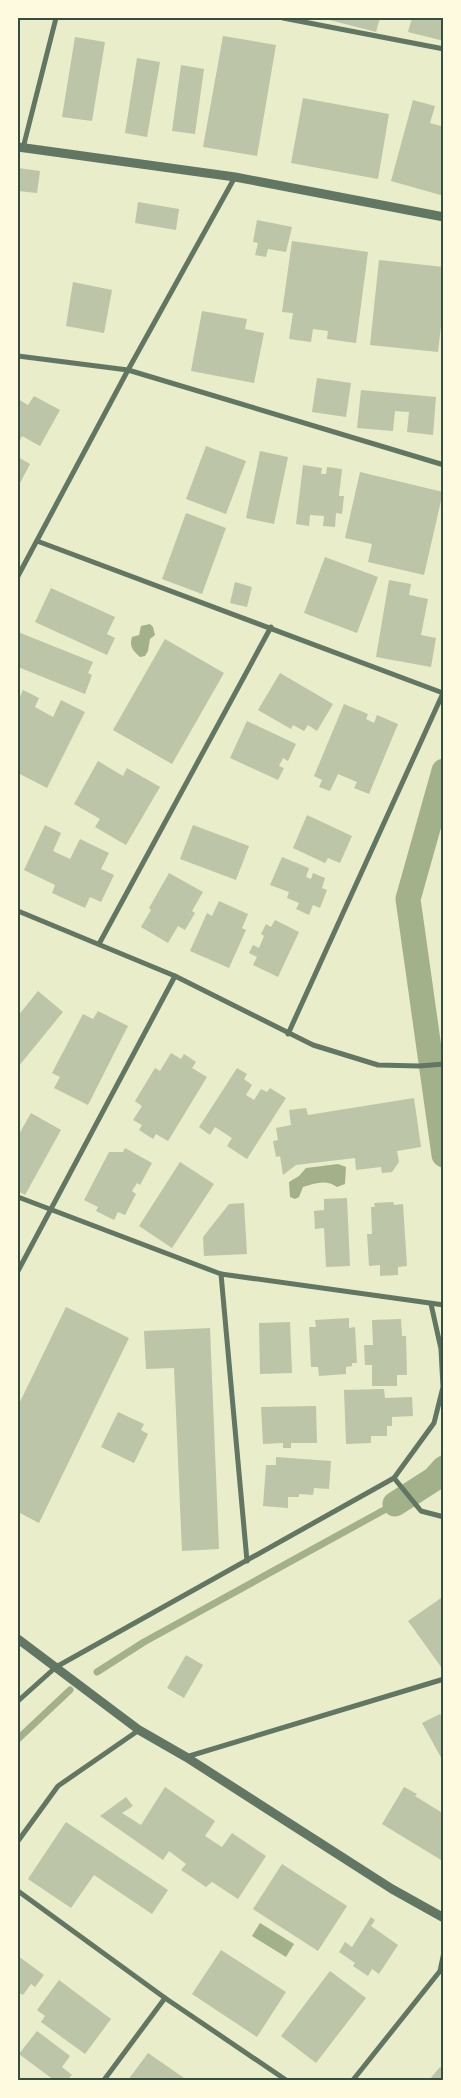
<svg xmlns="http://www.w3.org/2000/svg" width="461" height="2098" viewBox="0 0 461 2098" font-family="Karla,sans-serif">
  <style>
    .water { fill: #a3b18a }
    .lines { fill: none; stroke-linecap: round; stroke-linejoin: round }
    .stream { stroke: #a3b18a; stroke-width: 7 }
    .canal { stroke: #a3b18a; stroke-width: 25 }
    .building { fill: #bcc5a7 }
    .minor { stroke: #617663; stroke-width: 5 }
    .tertiary { stroke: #617663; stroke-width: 9 }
    .neatline { fill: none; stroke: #344e41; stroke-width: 2 }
  </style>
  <rect width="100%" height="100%" fill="#e9edc9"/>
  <g class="water">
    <path d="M150,624L153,627L155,635L150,639L148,651L145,656L140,657C133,651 129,646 132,637L139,635L141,626Z"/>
    <path d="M338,1164L346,1167L345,1184L337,1187C327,1179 314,1183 303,1187L299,1197L295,1199L290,1197L289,1182L299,1176L306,1168Z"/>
    <path d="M260,1923L294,1944L286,1957L252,1936Z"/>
  </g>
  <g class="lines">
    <g class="stream">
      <path d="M97,1672L144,1642L395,1504"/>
      <path d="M18,1739L70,1690"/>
    </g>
    <g class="canal">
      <path d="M444,771L408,899L444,1155"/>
      <path d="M395,1504L434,1479L444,1468"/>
    </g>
  </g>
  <g class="building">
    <path d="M322,18H380L376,32Z"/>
    <path d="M412,18H444V41L408,32Z"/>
    <path d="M223,36L276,45L257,156L203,147Z"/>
    <path d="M75,37L105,42L92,121L62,117Z"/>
    <path d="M137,58L160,62L147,137L125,133Z"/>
    <path d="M181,65L204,69L195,134L172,131Z"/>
    <path d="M303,98L389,114L378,179L291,163Z"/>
    <path d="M413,100L435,106L430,123L444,127V196L391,181Z"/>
    <path d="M18,168L40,171L37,193L18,191Z"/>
    <path d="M138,202L179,209L176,230L135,223Z"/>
    <path d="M257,220L292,227L286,252L268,249L266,257L255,255L258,243L253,242Z"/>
    <path d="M292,241L368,252L356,343L327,339L328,331L313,329L311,342L289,339L293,313L282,312Z"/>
    <path d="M379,260L444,267V300L438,352L370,345Z"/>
    <path d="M73,282L112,290L104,333L66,326Z"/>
    <path d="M202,311L247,319L245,329L264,333L254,383L191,371Z"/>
    <path d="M317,378L351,383L346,417L312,412Z"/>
    <path d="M361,390L436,397L433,435L407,432L409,412L395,411L393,431L357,428Z"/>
    <path d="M34,396L60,410L40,446L22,436L18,444V399L28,405Z"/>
    <path d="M206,446L246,461L226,514L186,499Z"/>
    <path d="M260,451L288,457L274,524L246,518Z"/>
    <path d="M18,457L30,464L18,487Z"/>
    <path d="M303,465L322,468L321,474H326L327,467L342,469L339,496H344L342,514L336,513L335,527L323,526L324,516L310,515L309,526L296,524Z"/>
    <path d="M360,472L443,492L424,575L368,562L372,544L345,538Z"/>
    <path d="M186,513L226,528L202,594L162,579Z"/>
    <path d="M325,557L378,577L357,633L304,613Z"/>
    <path d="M389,580L411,584L409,595L428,599L421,635L436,638L431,667L376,657Z"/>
    <path d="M235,582L252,587L247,607L230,603Z"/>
    <path d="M51,588L115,617L107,634L115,638L107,655L35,622Z"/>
    <path d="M18,632L93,662L88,673L92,675L85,694L18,667Z"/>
    <path d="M165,639L224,673L172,764L113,730Z"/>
    <path d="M280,673L333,704L317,731L308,725L304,731L293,725L291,729L258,710Z"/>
    <path d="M23,690L39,698L35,707L53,717L61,700L85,712L47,788L18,773V701Z"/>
    <path d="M344,704L368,714L366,719L374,723L377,715L398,724L369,794L354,788L357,782L338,774L330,791L319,787L322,780L314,776Z"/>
    <path d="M247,721L296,744L288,761L283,758L279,766L284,768L278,780L230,758Z"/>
    <path d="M98,761L123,776L127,768L160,787L126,845L95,827L100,819L74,804Z"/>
    <path d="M307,815L352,836L340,863L328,858L325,863L293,848Z"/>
    <path d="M45,825L61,833L53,851L70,859L80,839L109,853L101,869L114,875L101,902L90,897L85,908L52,893L55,885L24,870Z"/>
    <path d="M193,825L249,846L236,880L180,859Z"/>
    <path d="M282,857L309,868L306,877L311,879L313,873L325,878L322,888L327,890L320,908L313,905L309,915L296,909L299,903L287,898L289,892L270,885Z"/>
    <path d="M169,873L203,892L192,911L195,913L185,930L178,926L168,943L141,927L151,910L149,908Z"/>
    <path d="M219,901L248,914L242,928L246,930L229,968L190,951L207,913L212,916Z"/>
    <path d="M275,920L299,932L278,977L253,965L257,957L249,953L253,945L259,948L264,936L261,934L266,924L271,927Z"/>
    <path d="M38,991L63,1012L18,1067V1016Z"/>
    <path d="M98,1011L128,1026L88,1105L54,1088L60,1077L52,1073L83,1014L93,1019Z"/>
    <path d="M171,1053L181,1059L184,1054L196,1062L192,1068L207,1077L168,1141L156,1134L153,1139L139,1130L142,1125L133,1120L142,1106L135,1101L155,1068L160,1071Z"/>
    <path d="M237,1068L247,1074L244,1079L252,1085L246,1095L254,1100L261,1089L267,1092L270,1088L286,1098L247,1159L227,1146L232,1138L215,1127L210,1135L199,1127Z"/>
    <path d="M414,1098L421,1147L397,1151L399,1162L392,1172L382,1173L381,1167L356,1170L355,1158L296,1165L283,1175L280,1156L276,1157L273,1141L278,1140L276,1128L291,1125L289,1110L306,1108L308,1115Z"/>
    <path d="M31,1113L61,1130L25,1195L18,1191V1136Z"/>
    <path d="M125,1148L152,1163L140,1185L137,1183L132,1191L136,1194L125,1215L118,1212L114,1220L96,1211L98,1207L84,1200L109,1152H123Z"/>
    <path d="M180,1162L214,1184L172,1248L139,1226Z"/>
    <path d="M347,1198L350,1266L326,1267L324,1228L315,1229L314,1211L324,1210V1199Z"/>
    <path d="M393,1202L394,1205L403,1204L407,1266L398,1267V1275L380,1276V1265L369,1266L367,1234H372L371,1207H375L374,1203Z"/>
    <path d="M244,1203L247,1254L204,1256L203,1237L229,1204Z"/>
    <path d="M66,1307L129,1338L39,1523L18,1512V1406Z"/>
    <path d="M349,1318V1328L355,1327L357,1363H352V1366L346,1367V1374L319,1376L318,1367H311L309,1327H316L315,1320Z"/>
    <path d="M401,1319L402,1336H406L407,1375H397V1386H372V1365H365L364,1345H373L372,1320Z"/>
    <path d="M290,1322L292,1373L260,1374L259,1323Z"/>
    <path d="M210,1328L219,1549L182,1551L174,1368L146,1369L144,1331Z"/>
    <path d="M384,1389L385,1398L412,1397L413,1416L392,1417V1426H387V1436H371V1443L346,1444L344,1390Z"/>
    <path d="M316,1406L317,1443H291V1448H283V1443L263,1444L261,1407Z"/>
    <path d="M118,1412L144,1424L141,1430L148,1434L134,1463L101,1447Z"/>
    <path d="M276,1457L331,1461L329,1489L314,1488L313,1495L299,1494V1497H288V1508L263,1506L266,1465H276Z"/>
    <path d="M444,1596V1671L408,1621Z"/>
    <path d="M186,1655L203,1665L184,1698L167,1688Z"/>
    <path d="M440,1714L444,1720V1763L422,1723Z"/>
    <path d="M165,1787L215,1821L205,1836L222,1847L232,1833L266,1856L238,1899L212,1882L206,1887L181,1870L186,1864L169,1851L163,1860L100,1816L126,1797L133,1806L122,1813L141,1825Z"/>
    <path d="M404,1787L417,1794L415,1796L444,1814V1856L441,1860L382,1824Z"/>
    <path d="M66,1822L168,1890L152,1914L94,1875L71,1908L28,1879Z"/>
    <path d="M282,1864L347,1906L318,1951L253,1909Z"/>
    <path d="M371,1917L375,1920L371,1926L398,1945L379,1974L372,1969L368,1976L353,1966L355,1963L339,1952L345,1942L352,1947Z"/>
    <path d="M221,1950L286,1992L257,2037L192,1994Z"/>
    <path d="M18,1956L44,1975L35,1987L31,1984L23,1995L18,1992Z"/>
    <path d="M330,1971L366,1998L316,2063L281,2036Z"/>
    <path d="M59,1980L111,2019L85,2054L41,2022L45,2016L37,2010Z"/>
    <path d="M37,2031L70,2056L62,2067L72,2075L67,2080H54L19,2054Z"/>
    <path d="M148,2053L184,2078L183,2080H128Z"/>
    <path d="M440,2067L444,2070V2080H429Z"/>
  </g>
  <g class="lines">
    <g class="minor">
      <path d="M283,18L444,49"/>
      <path d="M23,148L56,18"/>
      <path d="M18,356L128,370L444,465"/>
      <path d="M37,541L443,693"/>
      <path d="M18,576L128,370L235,177"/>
      <path d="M18,911L175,976L313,1045L378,1065L419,1066L444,1064"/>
      <path d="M99,944L271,627"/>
      <path d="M288,1034L444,691"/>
      <path d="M18,1197L221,1274L444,1305"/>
      <path d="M18,1271L175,976"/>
      <path d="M221,1274L247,1561"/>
      <path d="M394,1478L421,1511L444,1517"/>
      <path d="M18,1701L56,1667L394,1478L434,1423L443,1387L441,1349L431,1304"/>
      <path d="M186,1757L444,1679"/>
      <path d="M18,1841L58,1786L139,1730"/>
      <path d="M18,1891L165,1998L286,2080"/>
      <path d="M104,2080L165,1998"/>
      <path d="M353,2080L440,1971L444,1952"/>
    </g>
    <g class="tertiary">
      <path d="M18,147L235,177L444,217"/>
      <path d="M18,1639L139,1730L186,1757L392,1889L444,1918"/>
    </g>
  </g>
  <rect width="461" height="2098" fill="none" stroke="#fefae0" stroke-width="38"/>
  <rect x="19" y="19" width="423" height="2060" class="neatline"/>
</svg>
